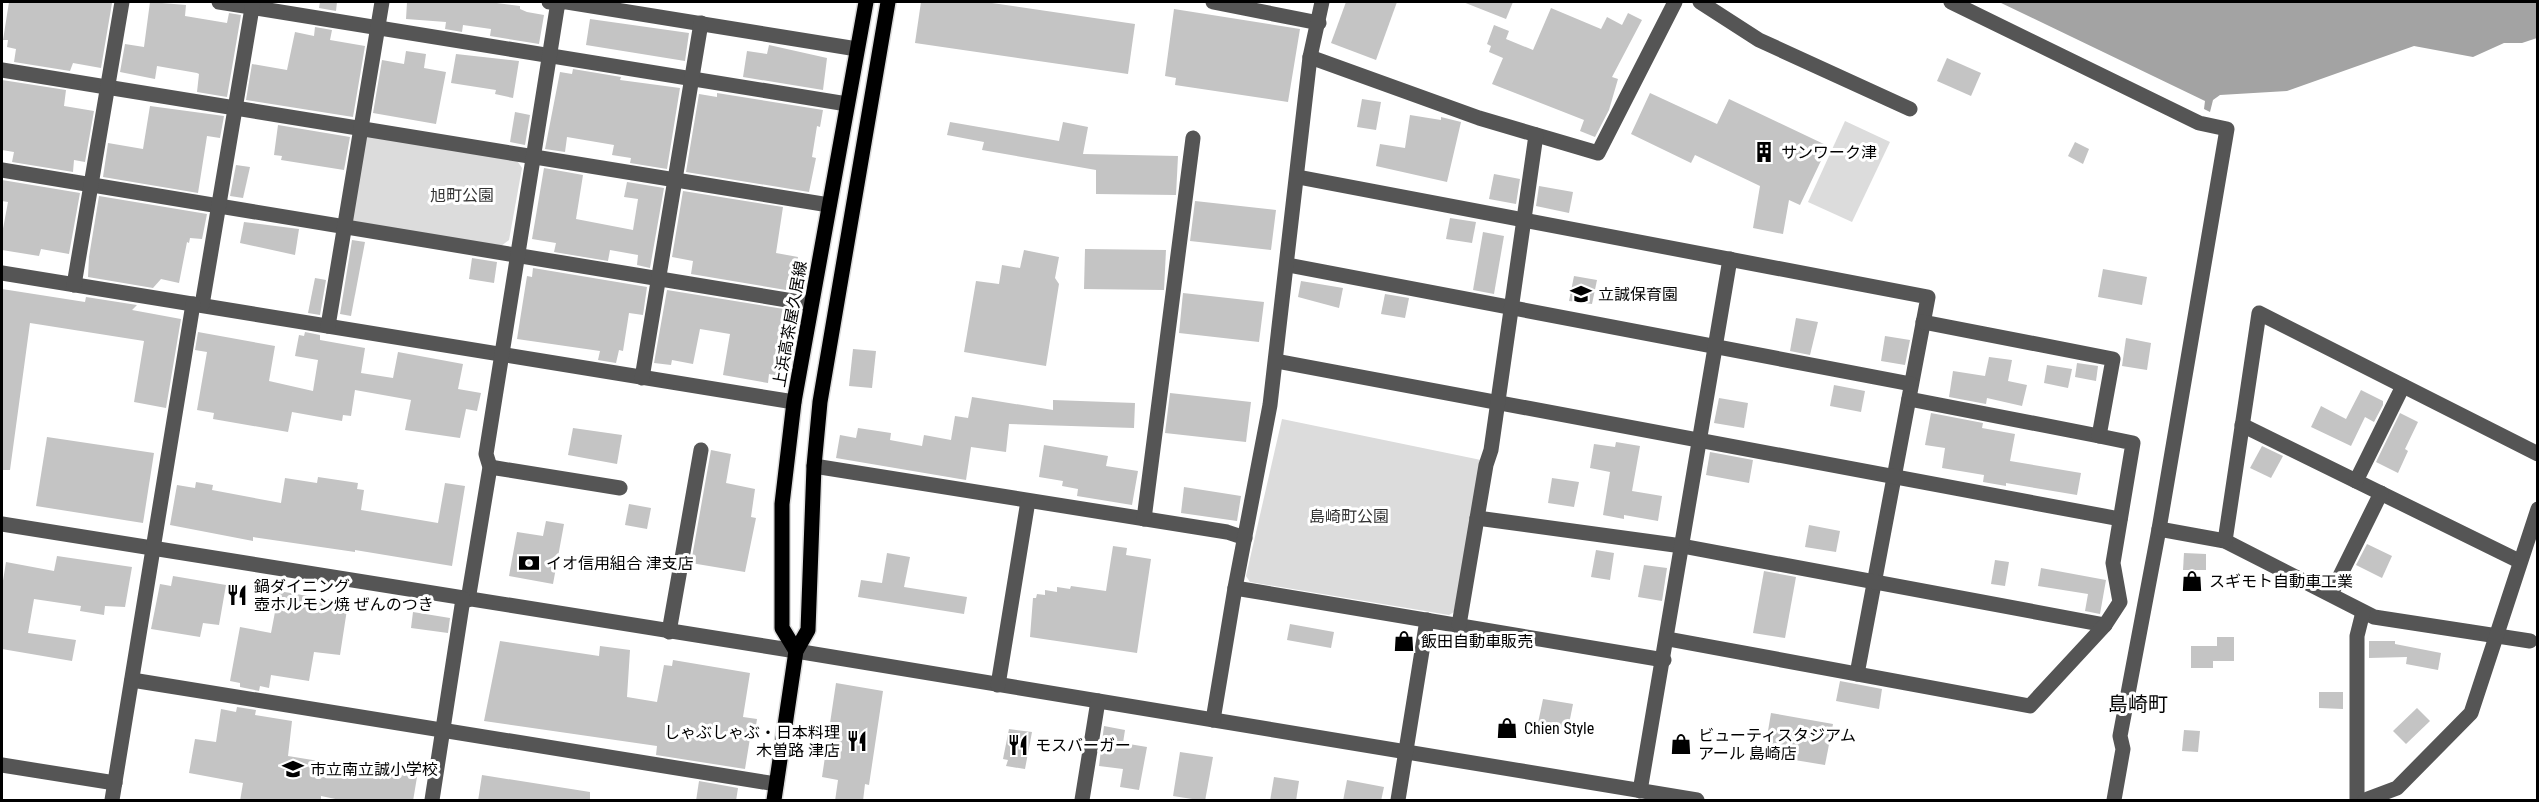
<svg xmlns="http://www.w3.org/2000/svg" width="2539" height="802" viewBox="0 0 2539 802" font-family="'Roboto Condensed','Noto Sans JP',sans-serif">
  <style>
    .green { fill: #dcdcdc }
    .water { fill: #a3a3a3 }
    .building { fill: #c4c4c4 }
    .lines { fill: none; stroke-linecap: round; stroke-linejoin: round }
    .major-casing { stroke: #dbdbdb; stroke-width: 18 }
    .minor { stroke: #555; stroke-width: 15 }
    .major { stroke: #000; stroke-width: 15 }
    .labels { text-anchor: middle; dominant-baseline: central; stroke-width: 6; stroke-linejoin: round; paint-order: stroke }
    .poi-label { font-size: 16px; fill: #000; stroke: #fff; text-anchor: start }
    .park-label { font-size: 16px; fill: #333; stroke: #fff }
    .street-label { font-size: 16px; fill: #000; stroke: #fff }
    .quarter-label { font-size: 20px; fill: #000; stroke: #fff }
  </style>
  <rect width="100%" height="100%" fill="#fff"/>
  <g class="green">
    <path d="M1845,121L1890,142L1852,222L1808,202Z"/>
    <path d="M366,136L516,159L522,168L509,240L501,246L351,221Z"/>
    <path d="M1282,419L1481,460L1454,612L1449,615L1250,582L1246,576Z"/>
  </g>
  <path class="water" d="M1999,2H2537V38L2522,43H2504L2473,57L2414,46L2287,91L2220,95L2213,100L2210,112L2204,109L2205,101Z"/>
  <g class="building">
    <path d="M9,2L112,3L101,68L73,63L70,71L14,62L16,49L7,47L8,40H3Z"/>
    <path d="M150,2L186,5L185,16L227,23L229,13L241,15L227,97L197,92L199,74L197,73L157,66L155,79L120,72L125,44L144,47Z"/>
    <path d="M320,2H337L336,11L319,8Z"/>
    <path d="M407,2H489L520,6V9L527,12L544,15L539,44L490,36L491,29L463,25L462,32L445,29L446,22L406,19Z"/>
    <path d="M921,2H985L1135,24L1128,74L915,43Z"/>
    <path d="M1346,2H1397L1376,60L1331,43Z"/>
    <path d="M1463,2H1513L1506,19Z"/>
    <path d="M1551,8L1601,29L1607,17L1622,25L1628,13L1642,20L1612,77L1618,79L1609,110L1595,137L1580,131L1584,120L1492,84L1503,58L1489,52L1491,46L1487,44L1494,25L1509,31L1506,39L1533,50Z"/>
    <path d="M1174,9L1300,29L1288,102L1175,85L1176,78L1165,76Z"/>
    <path d="M590,19L689,33L685,61L586,45Z"/>
    <path d="M315,27L332,30L330,40L365,46L353,117L246,100L252,64L287,70L295,32L314,36Z"/>
    <path d="M769,45L827,58L823,90L743,77L747,51L767,54Z"/>
    <path d="M406,51L426,54L424,68L446,72L436,124L373,113L382,60L404,64Z"/>
    <path d="M456,54L519,61L513,98L495,94L496,90L451,83Z"/>
    <path d="M1947,58L1981,73L1971,96L1937,81Z"/>
    <path d="M573,69L621,77L620,80L680,88L667,169L630,163L631,158L612,155L614,145L567,137L565,152L545,149L560,72L572,74Z"/>
    <path d="M2,80L66,90L64,106L94,111L85,162L74,160L73,172L12,162L14,152L2,150Z"/>
    <path d="M717,93L823,110L820,127L817,126L812,157L816,158L809,192L686,172L699,94L717,97Z"/>
    <path d="M1650,93L1717,124L1729,99L1828,146L1800,205L1789,200L1783,234L1753,228L1760,186L1695,155L1691,163L1631,134Z"/>
    <path d="M1362,99L1381,102L1376,130L1357,127Z"/>
    <path d="M150,106L224,116L220,138L207,136L198,193L103,177L108,143L143,149Z"/>
    <path d="M515,112L530,115L525,145L510,142Z"/>
    <path d="M1410,115L1441,120V117L1461,122L1447,182L1376,166L1380,144L1405,148Z"/>
    <path d="M950,122L1059,141L1063,122L1088,127L1083,154L1178,156L1176,195L1096,194V170L982,150L984,142L947,135Z"/>
    <path d="M278,125L350,137L344,170L281,160L282,156L274,155Z"/>
    <path d="M2075,142L2089,149L2083,164L2068,156Z"/>
    <path d="M236,165L250,167L243,198L230,196Z"/>
    <path d="M544,168L583,175L576,219L633,230L638,199L624,197L627,182L664,188L650,268L637,265L638,255L610,250L608,261L554,252L556,243L532,239Z"/>
    <path d="M1494,174L1520,179L1516,204L1489,199Z"/>
    <path d="M2,180L80,193L69,254L41,249L39,256L2,250V234L8,202L2,201Z"/>
    <path d="M1539,186L1573,192L1569,213L1536,206Z"/>
    <path d="M683,191L783,207L776,253L798,257L794,281L787,280L786,290L691,274L693,261L672,257Z"/>
    <path d="M99,196L207,214L202,239L190,238L189,243L187,242L179,283L161,279L153,288L88,277L89,257Z"/>
    <path d="M1195,201L1276,210L1271,250L1190,241Z"/>
    <path d="M1450,218L1476,222L1472,243L1446,239Z"/>
    <path d="M244,222L299,229L295,255L240,243Z"/>
    <path d="M1483,232L1504,236L1494,294L1473,290Z"/>
    <path d="M352,240L365,242L351,316L340,314Z"/>
    <path d="M1085,249L1166,250L1164,290L1084,289Z"/>
    <path d="M1024,250L1059,257L1055,278L1059,284L1046,366L964,352L976,281L999,284L1002,265L1020,268Z"/>
    <path d="M472,258L497,262L494,283L469,279Z"/>
    <path d="M533,268L647,287L643,315L629,313L623,351L619,350L616,363L598,360L600,351L517,339L527,276L532,277Z"/>
    <path d="M2103,269L2147,277L2142,305L2098,297Z"/>
    <path d="M1574,276L1597,280L1592,304L1569,301Z"/>
    <path d="M315,278L326,280L320,315L308,313Z"/>
    <path d="M1301,281L1343,288L1339,308L1298,297Z"/>
    <path d="M2,289L85,302L86,297L137,305L132,310L181,319L166,408L134,402L144,341L30,323L10,470H2Z"/>
    <path d="M667,290L790,310L779,376L769,374L768,383L723,375L730,334L700,329L693,364L672,360L671,365L654,363Z"/>
    <path d="M1183,293L1264,302L1259,342L1179,333Z"/>
    <path d="M1385,294L1409,298L1405,318L1381,314Z"/>
    <path d="M1796,318L1818,322L1810,355L1790,351Z"/>
    <path d="M198,332L275,346L269,381L313,391L318,360L295,356L299,335L304,336L305,332L320,335V340L365,348L361,373L393,378L398,352L463,364L458,389L481,393L477,411L466,409L460,438L405,430L411,400L355,390L351,416L343,415L342,421L292,412L288,432L213,419L214,413L197,410L207,352L195,350Z"/>
    <path d="M1885,336L1910,340L1905,365L1881,361Z"/>
    <path d="M2126,338L2151,343L2147,370L2122,366Z"/>
    <path d="M853,349L876,351L872,388L849,386Z"/>
    <path d="M1989,357L2012,360L2008,381L2027,385L2022,406L1987,398L1986,404L1949,397L1953,371L1985,376Z"/>
    <path d="M2077,363L2098,366L2096,381L2075,377Z"/>
    <path d="M2047,365L2072,369L2068,388L2044,383Z"/>
    <path d="M1834,385L1865,391L1861,412L1830,406Z"/>
    <path d="M2361,390L2383,401V405L2374,422L2365,417L2351,446L2311,427L2321,406L2346,419Z"/>
    <path d="M1170,393L1251,402L1246,442L1165,433Z"/>
    <path d="M972,397L1053,410V400L1135,403L1134,428L1009,424L1006,452L971,447L966,480L836,458L840,435L856,438L858,428L891,433L890,440L922,446L924,435L951,440L955,416L968,418Z"/>
    <path d="M1719,398L1748,403L1744,428L1714,423Z"/>
    <path d="M1931,413L1983,423L1982,428L2015,434L2010,461L2081,473L2077,495L2006,483V486L1983,482L1984,475L1942,468L1945,448L1925,445Z"/>
    <path d="M2400,413L2418,422L2405,449L2408,451L2398,473L2376,462Z"/>
    <path d="M573,428L622,435L617,464L568,455Z"/>
    <path d="M47,437L154,453L143,523L36,506Z"/>
    <path d="M1616,442L1640,446L1632,491L1662,496L1658,521L1624,515V519L1603,515L1610,472L1590,468L1594,444L1615,447Z"/>
    <path d="M1044,445L1108,456L1106,466L1138,471L1132,505L1077,496L1078,489L1062,486L1063,481L1039,477Z"/>
    <path d="M2262,446L2283,456L2271,478L2250,468Z"/>
    <path d="M711,450L731,454L726,483L755,489L751,517L756,518L745,572L691,563Z"/>
    <path d="M1710,452L1753,460L1749,483L1706,475Z"/>
    <path d="M318,477L358,483L357,489L364,490L361,510L438,523L445,483L465,486L452,566L355,550V552L253,537V541L170,525L177,485L195,488L196,482L213,485L212,490L281,503L285,478L317,483Z"/>
    <path d="M1552,478L1579,482L1574,507L1548,503Z"/>
    <path d="M1184,487L1241,496L1237,521L1181,513Z"/>
    <path d="M629,504L651,508L647,529L625,525Z"/>
    <path d="M546,521L564,524L553,584L509,576L517,532L543,536Z"/>
    <path d="M1809,525L1840,531L1836,552L1805,547Z"/>
    <path d="M2367,544L2392,556L2382,578L2356,565Z"/>
    <path d="M1113,546L1127,548L1126,555L1151,559L1137,653L1030,637L1033,598H1036L1037,594L1045,595V590L1057,592V587L1070,589L1071,586L1106,591Z"/>
    <path d="M1596,550L1614,553L1610,580L1591,577Z"/>
    <path d="M887,553L910,557L904,587L967,597L964,614L858,597L861,580L882,583Z"/>
    <path d="M2184,553L2206,554V570H2183Z"/>
    <path d="M57,556L132,567L125,607L105,606L104,615L80,611L81,606L34,599L28,633L76,640L72,661L2,649V587L6,562L54,571Z"/>
    <path d="M1995,560L2009,562L2005,586L1991,584Z"/>
    <path d="M1644,565L1667,568L1662,601L1638,597Z"/>
    <path d="M2041,568L2106,580L2100,614L2085,611L2088,594L2038,586Z"/>
    <path d="M1764,571L1796,577L1785,638L1753,633Z"/>
    <path d="M173,576L226,585L219,625L203,623L200,637L151,629L160,584L171,586Z"/>
    <path d="M279,591L348,603L340,655L314,652L309,681L271,675L269,688L260,686L259,691L240,687V683L230,681L240,627L271,633Z"/>
    <path d="M413,612L450,618L448,633L411,628Z"/>
    <path d="M1290,624L1334,632L1331,648L1287,640Z"/>
    <path d="M2217,637H2234V661H2213V668H2191V646H2217Z"/>
    <path d="M500,641L599,656L600,646L630,650L627,697L657,702L664,665L672,666L673,660L750,673L743,717L757,719L755,732H751L745,769L656,755L657,746L484,721Z"/>
    <path d="M2369,641H2395V644L2441,653L2438,670L2406,664L2407,657L2369,658Z"/>
    <path d="M1840,681L1882,689L1879,709L1836,701Z"/>
    <path d="M836,683L883,691L869,785L865,784L863,801H835L838,780L822,777Z"/>
    <path d="M2319,692H2343V709L2319,708Z"/>
    <path d="M1543,699L1573,704L1568,729L1538,723Z"/>
    <path d="M237,707L256,710L255,715L292,721L288,756L417,777L413,801H345L321,796V801H240L243,783L189,773L195,739L216,742L221,709L236,712Z"/>
    <path d="M2417,708L2430,721L2406,744L2393,731Z"/>
    <path d="M1771,713L1833,724L1825,765L1764,755Z"/>
    <path d="M1104,726L1125,730L1123,743L1147,747L1139,790L1120,787L1123,769L1099,766Z"/>
    <path d="M1009,729L1032,732L1025,769L1006,766L1008,760L1003,759Z"/>
    <path d="M2184,730L2200,731L2198,752L2182,751Z"/>
    <path d="M1180,752L1213,757L1205,801L1173,796Z"/>
    <path d="M482,775L590,792V801H478Z"/>
    <path d="M1274,777L1299,781L1296,801H1270Z"/>
    <path d="M1347,780L1384,787L1381,801H1343Z"/>
    <path d="M699,781L738,788L736,801H696Z"/>
  </g>
  <g class="lines">
    <defs>
      <g id="major">
        <path d="M796,651L782,628V504L794,402L866,2"/>
        <path d="M774,800L796,651L808,630L814,466L820,402L888,2"/>
      </g>
    </defs>
    <use href="#major" class="major-casing"/>
    <g class="minor">
      <path d="M219,2L847,104"/>
      <path d="M549,2H567L857,49"/>
      <path d="M1213,2L1319,23"/>
      <path d="M1700,2L1759,40L1910,109"/>
      <path d="M1951,2L2199,123L2227,129L2159,529L2120,736L2123,749L2114,800"/>
      <path d="M1310,57L1479,118L1598,153L1675,2"/>
      <path d="M2,70L829,205"/>
      <path d="M2,170L811,304"/>
      <path d="M1298,177L1928,297L1857,674"/>
      <path d="M1288,265L1911,384"/>
      <path d="M2,273L794,402"/>
      <path d="M74,285L122,2"/>
      <path d="M202,305L253,2"/>
      <path d="M328,326L382,2"/>
      <path d="M1276,361L2120,519"/>
      <path d="M642,378L701,23"/>
      <path d="M1909,399L2099,436"/>
      <path d="M2242,425L2519,561"/>
      <path d="M814,466L1227,532L1245,538"/>
      <path d="M490,467L620,488"/>
      <path d="M2356,481L2403,386"/>
      <path d="M1477,518L1682,546L2105,625"/>
      <path d="M1144,519L1193,138"/>
      <path d="M2,524L796,651L1697,800"/>
      <path d="M2159,529L2225,541L2374,617L2530,641"/>
      <path d="M2225,541L2259,313L2538,454"/>
      <path d="M1235,588L1664,660"/>
      <path d="M2331,594L2381,493"/>
      <path d="M468,600L490,467L486,454L558,2"/>
      <path d="M1459,625L1486,465L1491,450L1536,135"/>
      <path d="M669,632L701,450"/>
      <path d="M1668,639L2030,706L2105,625L2120,602L2113,563L2133,443L2099,436L2113,359L1923,322"/>
      <path d="M132,680L776,784"/>
      <path d="M998,685L1028,501"/>
      <path d="M1213,720L1235,588L1270,405L1310,57L1322,2"/>
      <path d="M2,765L115,783"/>
      <path d="M1640,791L1730,259"/>
      <path d="M112,800L193,304"/>
      <path d="M432,800L463,599"/>
      <path d="M1082,800L1098,701"/>
      <path d="M1398,800L1427,620"/>
      <path d="M2357,800V636L2363,612"/>
      <path d="M2365,800L2397,788L2471,713L2538,509"/>
    </g>
    <use href="#major" class="major"/>
  </g>
  <defs>
    <symbol id="building-bare" viewBox="-9 -9 18 18"><path d="M-4-6H4V6H1V3H-1V6H-4ZM-2.5-4.3h1.7v1.8h-1.7ZM.8-4.3h1.7v1.8H.8ZM-2.5-1h1.7V.8h-1.7ZM.8-1h1.7V.8H.8Z" fill="#000" stroke="#fff" stroke-width="2.5" paint-order="stroke"/></symbol>
    <symbol id="school-bare" viewBox="-9 -9 18 18"><path d="M0-5L7-2L0 1L-7-2ZM-4 1L0 2.5L4 1V4Q0 6-4 4Z" fill="#000" stroke="#fff" stroke-width="2.5" paint-order="stroke"/></symbol>
    <symbol id="bank-bare" viewBox="-9 -9 18 18"><path d="M-6-4H6V4H-6ZM0-2.3a2.3 2.3 0 1 0 0 4.6a2.3 2.3 0 1 0 0-4.6Z" fill="#000" stroke="#fff" stroke-width="2.5" paint-order="stroke"/></symbol>
    <symbol id="shop-bare" viewBox="-9 -9 18 18"><path d="M-5-2.5h2.3a2.7 3.5 0 0 1 5.4 0H5L5.5 6h-11ZM-1.5-2.5h3a1.5 2.3 0 0 0-3 0Z" fill="#000" stroke="#fff" stroke-width="2.5" paint-order="stroke"/></symbol>
    <symbol id="restaurant-bare" viewBox="-9 -9 18 18"><path d="M-5-6h1v4h1v-4h1v4h1v-4h1v5L-1.5 .5V6h-2V.5L-5-1ZM5-6V6H3V1.5H1.5Q1.5-4 5-6Z" fill="#000" stroke="#fff" stroke-width="2.5" paint-order="stroke"/></symbol>
  </defs>
  <g fill-rule="evenodd">
    <use href="#building-bare" x="1749" y="137" width="30" height="30"/>
    <use href="#school-bare" x="1566" y="279" width="30" height="30"/>
    <use href="#bank-bare" x="514" y="548" width="30" height="30"/>
    <use href="#shop-bare" x="2177" y="566" width="30" height="30"/>
    <use href="#restaurant-bare" x="222" y="580" width="30" height="30"/>
    <use href="#shop-bare" x="1389" y="626" width="30" height="30"/>
    <use href="#shop-bare" x="1492" y="713" width="30" height="30"/>
    <use href="#restaurant-bare" x="842" y="726" width="30" height="30"/>
    <use href="#shop-bare" x="1666" y="729" width="30" height="30"/>
    <use href="#restaurant-bare" x="1003" y="730" width="30" height="30"/>
    <use href="#school-bare" x="278" y="754" width="30" height="30"/>
  </g>
  <g class="labels">
    <g class="poi-label">
      <text x="1781" y="152">サンワーク津</text>
      <text x="1598" y="294">立誠保育園</text>
      <text x="546" y="563">イオ信用組合 津支店</text>
      <text x="2209" y="581">スギモト自動車工業</text>
      <text x="254" y="586">鍋ダイニング<tspan x="254" dy="18">壺ホルモン焼 ぜんのつき</tspan></text>
      <text x="1421" y="641">飯田自動車販売</text>
      <text x="1524" y="728">Chien Style</text>
      <text x="840" y="732" text-anchor="end">しゃぶしゃぶ・日本料理<tspan x="840" dy="18">木曽路 津店</tspan></text>
      <text x="1698" y="735">ビューティスタジアム<tspan x="1698" dy="18">アール 島崎店</tspan></text>
      <text x="1035" y="745">モスバーガー</text>
      <text x="310" y="769">市立南立誠小学校</text>
    </g>
    <g class="park-label">
      <text x="462" y="195">旭町公園</text>
      <text x="1349" y="516">島崎町公園</text>
    </g>
    <g class="street-label">
      <text transform="translate(790 324) rotate(-80)">上浜高茶屋久居線</text>
    </g>
    <g class="quarter-label">
      <text x="2138" y="704">島崎町</text>
    </g>
  </g>
  <rect width="2539" height="802" fill="none" stroke="#000000" stroke-width="6"/>
</svg>
